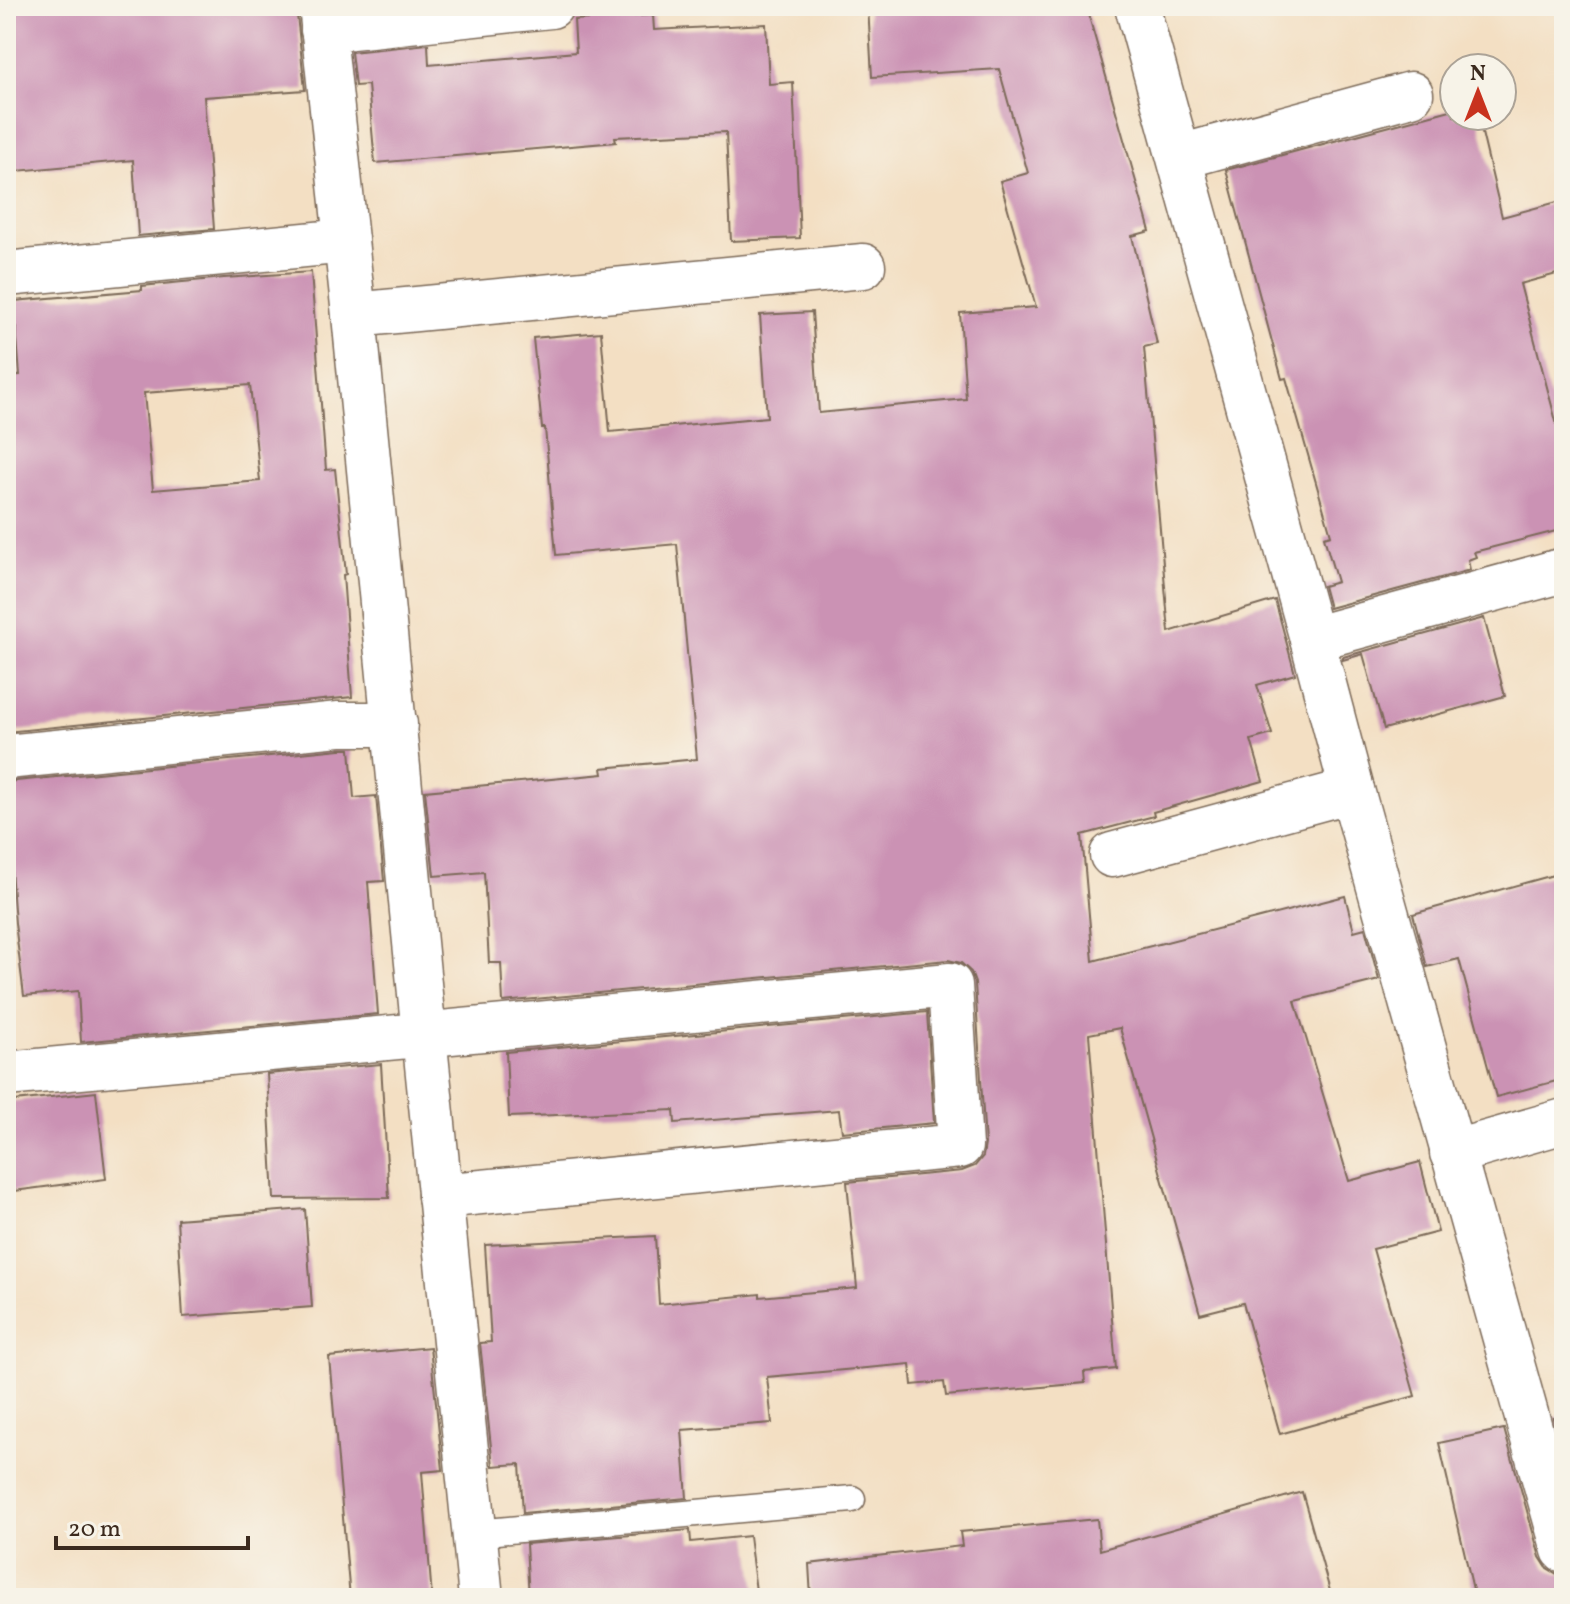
<svg xmlns="http://www.w3.org/2000/svg" width="1570" height="1604" viewBox="0 0 1570 1604" font-family="Vollkorn,serif">
  <style>
    .building { fill: #cb92b4; fill-rule: evenodd }
    .lines { fill: none; stroke-linecap: round; stroke-linejoin: round }
    .service-casing { stroke: #7b6958; stroke-width: 29 }
    .minor-casing { stroke: #7b6958; stroke-width: 47 }
    .service { stroke: #fff; stroke-width: 26 }
    .minor { stroke: #fff; stroke-width: 44 }
  </style>
  <rect width="100%" height="100%" fill="#f7f3e8"/>
  <filter id="ink" filterUnits="userSpaceOnUse"><feTurbulence type="fractalNoise" baseFrequency=".0125" numOctaves="2"/><feDisplacementMap in="SourceGraphic" scale="16" xChannelSelector="R" yChannelSelector="G"/><feConvolveMatrix kernelMatrix="1 2 1 2 8 2 1 2 1" color-interpolation-filters="sRGB"/></filter>
  <filter id="wash" filterUnits="userSpaceOnUse"><feTurbulence type="fractalNoise" baseFrequency=".006" numOctaves="4" result="noise"/><feDisplacementMap in="SourceGraphic" scale="32" xChannelSelector="R" yChannelSelector="G"/><feGaussianBlur stdDeviation="1.8" result="paint"/><feColorMatrix in="noise" values="0 0 0 0 0 0 0 0 0 0 0 0 0 0 0 0 0 1.4 0 .05"/><feComposite in="paint" operator="in"/></filter>
  <g filter="url(#wash)">
    <rect width="100%" height="100%" fill="#f3dfc3"/>
    <g id="blocks">
      <g class="building">
        <path d="M6,6H296L305,90L204,97L214,229L138,236L133,160L6,172Z"/>
        <path d="M868,6H1086L1150,231L1132,236L1157,344L1144,347L1169,632L1275,600L1295,674L1257,685L1272,734L1251,740L1263,781L1153,812L1154,816L1082,835L1093,961L1345,896L1354,931L1365,928L1379,980L1295,1001L1349,1181L1420,1162L1438,1232L1373,1249L1415,1396L1280,1434L1243,1303L1200,1314L1120,1028L1089,1034L1116,1369L1084,1372L1085,1383L946,1396L944,1382L912,1385L910,1364L767,1377L772,1423L682,1430L687,1498L523,1513L520,1464L493,1466L480,1343L491,1342L485,1245L655,1236L659,1304L760,1294V1297L857,1288L847,1182L962,1171L975,1166L983,1156L985,1144L975,983L971,972L961,963L948,960L503,1002L501,963H489L484,872L434,876L425,791L603,774L602,768L697,759L677,544L556,555L545,428H542L533,338L601,332L610,432L767,417L760,315L812,312L819,413L966,399L960,313L1036,307L1000,181L1028,173L999,69L872,77Z"/>
        <path d="M653,15L654,30L766,24L769,84L793,82L800,238L731,241L726,132L615,137L616,142L375,163L368,85L355,86L351,52L428,44L429,65L576,52L574,20Z"/>
        <path d="M1454,109V116H1478L1502,217L1564,200V272L1520,284L1564,452V529L1474,552L1476,557L1468,560L1470,570L1329,608L1323,586L1337,582L1324,537L1331,535L1286,378L1282,379L1226,170Z"/>
        <path d="M311,272L326,470L335,469L346,574L343,575L352,697L6,732V376L20,375L14,301L142,290V286L224,278ZM250,385L260,481L153,490L144,393Z"/>
        <path d="M1484,618L1505,696L1384,729L1363,654L1343,660V657Z"/>
        <path d="M340,749H350L354,798L376,796L384,881L368,882L378,1014L81,1042L78,991L24,996L15,923L9,842H6V782Z"/>
        <path d="M1564,872V1079L1496,1097L1459,959L1427,967L1413,914Z"/>
        <path d="M927,1012L934,1123L842,1132L839,1110L675,1123L674,1110L509,1117L506,1052Z"/>
        <path d="M381,1064L389,1198L274,1199L267,1074Z"/>
        <path d="M96,1092L106,1179L6,1192V1102Z"/>
        <path d="M305,1209L312,1307L183,1317L177,1219Z"/>
        <path d="M430,1347L443,1470L422,1472L432,1598H350L329,1357Z"/>
        <path d="M1564,1415V1457L1553,1418Z"/>
        <path d="M1504,1429L1540,1557L1547,1568L1557,1574H1564V1595L1541,1598H1475L1439,1443Z"/>
        <path d="M1302,1492L1332,1598H811L809,1564L962,1546L960,1532L1097,1519L1100,1550Z"/>
        <path d="M690,1530L691,1542L749,1536L756,1591L694,1598H529L526,1544Z"/>
      </g>
    </g>
  </g>
  <g filter="url(#ink)">
    <use href="#blocks" fill-opacity="0" stroke="#7b6958" stroke-width="2"/>
    <g class="lines">
      <defs>
        <path id="service" d="M475,1533L852,1499"/>
        <g id="minor">
          <path d="M321,6L354,315L424,1035L481,1598"/>
          <path d="M1137,6L1312,639L1352,790L1564,1550"/>
          <path d="M323,30L551,6"/>
          <path d="M1180,157L1411,94"/>
          <path d="M6,274L346,241"/>
          <path d="M354,315L863,266"/>
          <path d="M1312,639L1564,570"/>
          <path d="M6,757L339,724H395"/>
          <path d="M1112,855L1352,790"/>
          <path d="M6,1074L950,985L960,1146L440,1196"/>
          <path d="M1452,1153L1564,1121"/>
        </g>
      </defs>
      <use href="#service" class="service-casing"/>
      <use href="#minor" class="minor-casing"/>
      <use href="#service" class="service"/>
      <use href="#minor" class="minor"/>
    </g>
  </g>
  <rect width="1570" height="1604" fill="none" stroke="#f7f3e8" stroke-width="32"/>
  <g transform="translate(1478 92)"><circle r="38" fill="#f7f3e8" stroke="#aca397" stroke-width="2"/>
  <path d="M0-6L14 30L0 20L-14 30Z" fill="#c8321e"/>
  <text y="-12" font-size="22" font-weight="bold" text-anchor="middle" fill="#3b2a1e">N</text>
  </g>
  <path d="M56 1536v12h192v-12" fill="none" stroke="#3b2a1e" stroke-width="4"/>
  <text x="68" y="1536" font-size="24" fill="#3b2a1e" stroke="#f7f3e8" stroke-width="6" paint-order="stroke">20 m</text>
</svg>
